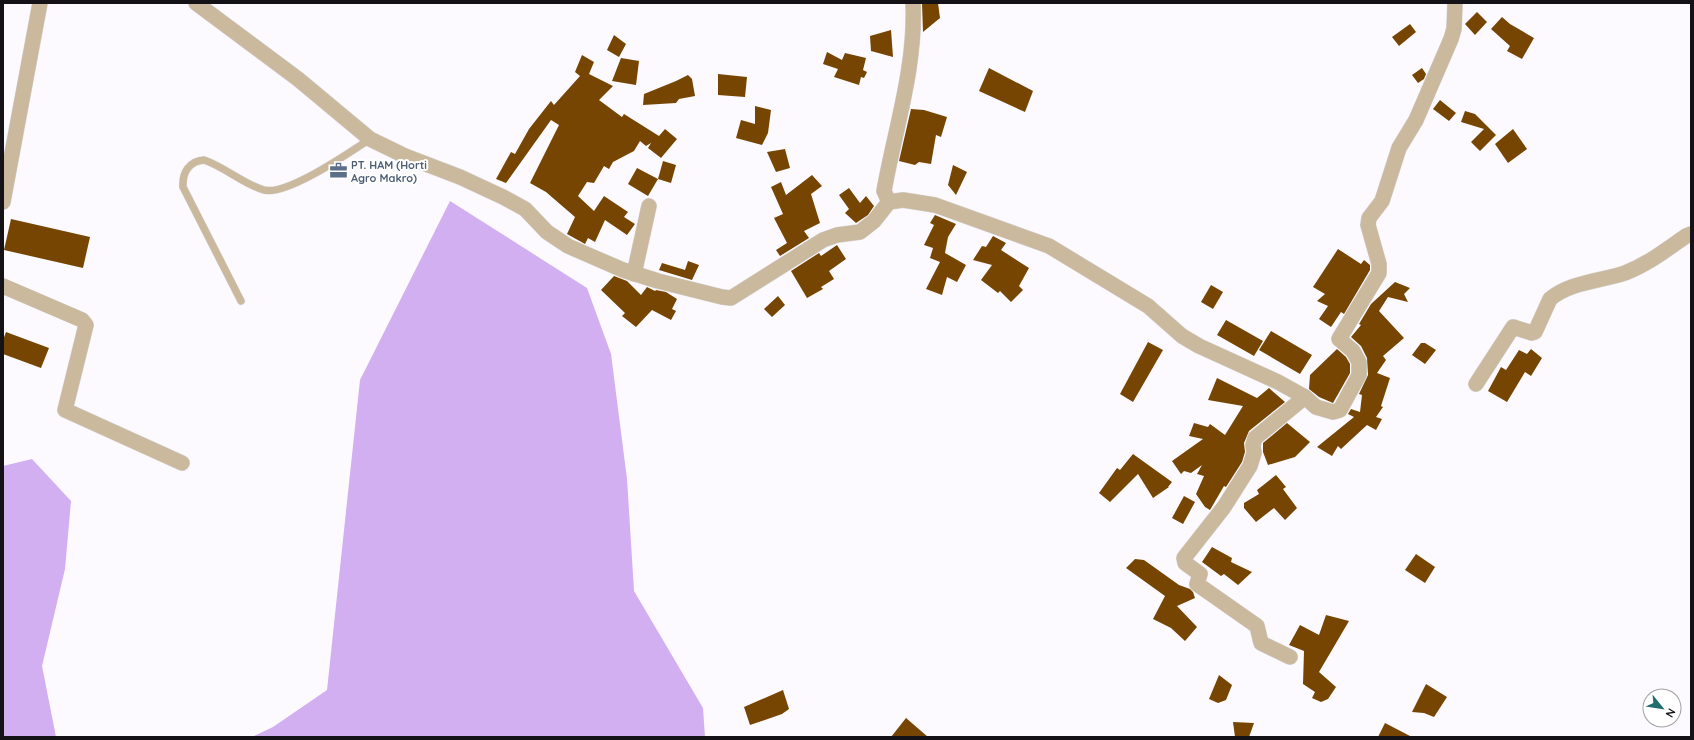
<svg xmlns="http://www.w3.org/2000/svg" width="1694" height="740" viewBox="0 0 1694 740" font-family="Quicksand,sans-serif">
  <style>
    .forest { fill: #d1aff1 }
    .building { fill: #774502 }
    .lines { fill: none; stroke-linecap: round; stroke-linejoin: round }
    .lane-casing { stroke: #d7d5d9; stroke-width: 8 }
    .street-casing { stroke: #d7d5d9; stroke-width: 16 }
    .lane { stroke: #cab99c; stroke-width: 7 }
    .street { stroke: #cab99c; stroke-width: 15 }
    .labels { text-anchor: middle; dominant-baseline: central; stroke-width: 4; stroke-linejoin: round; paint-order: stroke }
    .service-label { font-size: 11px; font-weight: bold; fill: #4e5e75; stroke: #fff; text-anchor: start }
  </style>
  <rect width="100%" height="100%" fill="#fcfafe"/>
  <g class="forest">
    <path d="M450,201L587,288L611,354L627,479L634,591L703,708L705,737H252L273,727L327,690L360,380Z"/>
    <path d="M32,459L71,501L65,569L42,666L56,737H3V466Z"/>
  </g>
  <g class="building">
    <path d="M922,3H938L940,18L923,32Z"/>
    <path d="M1477,12L1487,22L1475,35L1465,24Z"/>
    <path d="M1502,17L1510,24L1534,38L1522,59L1507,51L1510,46L1491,29Z"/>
    <path d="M1410,24L1416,32L1399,46L1392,37Z"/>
    <path d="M891,30L893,57L871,51L870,36Z"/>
    <path d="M614,35L626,44L619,57L607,50Z"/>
    <path d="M827,52L842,60L845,53L866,58L863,70L867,72L864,78L861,77L859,85L834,77L838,69L823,64Z"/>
    <path d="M582,55L594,62L589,74L613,86L599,100L622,117L624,114L659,136L665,129L677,139L661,158L648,148L651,143L646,146L640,141L634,151L613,162L609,169L604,166L594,183L587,182L578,196L594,211L604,196L628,212L624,217L635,224L627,235L605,220L595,242L588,238L585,244L567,234L575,217L546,192L530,183L559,125L551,120L506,183L496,179L511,152L515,154L529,129L551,101L554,105L580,76L575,72Z"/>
    <path d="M621,58L639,61L636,85L612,81Z"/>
    <path d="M989,68L1033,91L1025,112L979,91Z"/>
    <path d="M1422,68L1426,74L1424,79L1418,83L1412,75Z"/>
    <path d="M718,74L747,77L745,97L718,95Z"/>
    <path d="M688,75L692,79L695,96L679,99L676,103L643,105L644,94L676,81Z"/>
    <path d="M1440,100L1456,113L1449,121L1433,109Z"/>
    <path d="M755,106L771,110L768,133L762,145L736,138L741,120L755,124Z"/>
    <path d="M911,109L924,110L947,117L941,137L936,135L931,164L919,162L915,165L899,161Z"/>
    <path d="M1465,111L1475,114L1496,135L1480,151L1471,142L1484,129L1461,122Z"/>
    <path d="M1513,129L1527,149L1508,163L1495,144Z"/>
    <path d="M785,149L790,168L776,172L767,152Z"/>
    <path d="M663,161L676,165L671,183L658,179Z"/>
    <path d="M953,165L967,172L956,195L948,185Z"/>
    <path d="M637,168L658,179L648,196L628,184Z"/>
    <path d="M812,175L822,186L811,194L820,223L804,231L809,238L780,256L776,250L787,243L774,218L783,214L771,187L781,182L786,195Z"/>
    <path d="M849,188L860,203L866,196L874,206L868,215L856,223L845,213L849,209L839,195Z"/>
    <path d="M935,215L956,224L948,237L945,253L966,265L957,282L947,277L942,295L926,289L940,262L930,258L933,248L924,245L934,225L930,223Z"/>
    <path d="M11,219L90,237L83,268L4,250Z"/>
    <path d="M993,236L1006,243L1001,250L1029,268L1019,286L1023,290L1011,302L1000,291L998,293L981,280L992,265L973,260L982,246L986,247Z"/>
    <path d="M837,245L846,259L829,271L834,279L821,287L823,289L807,298L791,271L819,253L821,256Z"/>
    <path d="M1338,249L1361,264L1364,260L1370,265V270L1344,314L1341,312L1331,327L1319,319L1328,306L1317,301L1325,294L1313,287Z"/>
    <path d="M688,261L699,265L692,280L659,270L662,263L685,270Z"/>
    <path d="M614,276L627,281L641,295L647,287L655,291L656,290L666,292L677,299L672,309L676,311L671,320L652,310L636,327L622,316L625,313L601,290Z"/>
    <path d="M1395,282L1410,288L1404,294L1408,302L1388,297L1379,311L1404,338L1383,356L1386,360L1377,373L1390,378L1381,406L1383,407L1376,417L1382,419L1376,430L1367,425L1341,449L1338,446L1332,456L1317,447L1354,417L1348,414L1351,409L1360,412L1362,395L1359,394L1368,375L1367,358L1361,346L1351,337L1361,325L1359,324L1371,304Z"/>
    <path d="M1211,285L1223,292L1213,309L1201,302Z"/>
    <path d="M778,296L785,305L772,317L764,309Z"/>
    <path d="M1226,320L1263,341L1254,356L1217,335Z"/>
    <path d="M1271,331L1312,355L1300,374L1259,350Z"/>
    <path d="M6,332L49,348L41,368L3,354V340Z"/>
    <path d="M1148,342L1163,350L1133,402L1120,394Z"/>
    <path d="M1421,343H1425L1436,350L1425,364L1412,355Z"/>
    <path d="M1337,349L1346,357L1350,364V373L1333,403L1319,397L1309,389L1310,375Z"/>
    <path d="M1531,349L1542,358L1531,376L1525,372L1507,402L1488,391L1501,367L1506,370L1519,350L1527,354Z"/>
    <path d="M1217,378L1257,398L1269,388L1285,402L1249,431L1244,443L1245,452L1242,462L1226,487L1224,486L1210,510L1205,507L1196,494L1204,476L1197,474L1202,465L1191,473L1184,471L1181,474L1172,461L1203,439L1189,436L1194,423L1208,427L1210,424L1225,435L1243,406L1208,400Z"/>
    <path d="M1287,423L1310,442L1295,457L1268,465L1263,452V443Z"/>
    <path d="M1133,454L1172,482L1168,487H1169L1153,498L1138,474L1110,502L1099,493L1117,468L1120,470Z"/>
    <path d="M1276,475L1286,487L1283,489L1297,508L1285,520L1274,508L1256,522L1244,508V503L1259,494L1257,490Z"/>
    <path d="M1184,496L1195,502L1183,524L1172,518Z"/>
    <path d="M1212,547L1232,558L1231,562L1252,572L1238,585L1224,574L1221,576L1202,562Z"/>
    <path d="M1416,554L1435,567L1425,583L1405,570Z"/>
    <path d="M1135,559L1144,560L1179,585L1190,589L1193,592L1195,598L1177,606L1197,627L1185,641L1171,628L1153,619L1165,596L1126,568Z"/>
    <path d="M1326,615L1349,621L1319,672L1336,687L1328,699L1321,702L1312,698L1315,692L1303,684L1304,651L1289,645L1300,625L1319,635Z"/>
    <path d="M1219,675L1232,685L1226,700L1218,703L1209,699Z"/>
    <path d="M1426,684L1447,697L1434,717L1424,713L1412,712Z"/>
    <path d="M783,690L789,709L782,714L750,725L744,707Z"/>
    <path d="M906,718L928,737H891Z"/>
    <path d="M1233,722L1254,723L1249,737H1235Z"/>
    <path d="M1385,723L1412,737H1378Z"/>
  </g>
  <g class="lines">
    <defs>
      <path id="lane" d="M241,301L183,187C182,173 189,161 204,160C225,167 243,184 264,190C287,196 350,152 370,139"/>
      <g id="street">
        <path d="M196,3L298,79L370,139L405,156L460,177L503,197L525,209L547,232L568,246L593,257L623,270L658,281L722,297L731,298L823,240L837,235L860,232L874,221L889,202L903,200L935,205L1049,246L1148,306L1182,336L1199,346L1278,382L1305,397L1316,407L1333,412L1340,410L1359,375V362L1353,351L1339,339L1379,273V264L1368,225L1369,218L1382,201L1399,148L1416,120L1451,39L1454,29L1455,3"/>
        <path d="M3,202L40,3"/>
        <path d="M889,202L884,191C895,129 916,67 913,3"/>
        <path d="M634,274L649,206"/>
        <path d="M3,286L82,320L86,325L65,410L182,463"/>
        <path d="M1476,384L1513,327L1532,333L1535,332L1550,299C1570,282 1601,281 1625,273C1648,264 1666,250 1686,236L1691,234"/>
        <path d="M1290,657L1261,643L1257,626L1197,584L1200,574L1185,563L1184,558L1224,507L1250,466L1254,453L1253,445L1255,438L1305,397"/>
      </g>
    </defs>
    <use href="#lane" class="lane-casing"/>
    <use href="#street" class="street-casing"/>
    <use href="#lane" class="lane"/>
    <use href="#street" class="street"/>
  </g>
  <defs>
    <symbol id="office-bare" viewBox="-9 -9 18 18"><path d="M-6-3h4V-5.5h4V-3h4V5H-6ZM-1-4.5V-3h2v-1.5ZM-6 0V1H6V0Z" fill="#5c6f8a" stroke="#fff" stroke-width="2.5" paint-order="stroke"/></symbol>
  </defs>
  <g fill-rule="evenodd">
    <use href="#office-bare" x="326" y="158" width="25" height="25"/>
  </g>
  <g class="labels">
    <g class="service-label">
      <text x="351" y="165">PT. HAM (Horti<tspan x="351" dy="13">Agro Makro)</tspan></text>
    </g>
  </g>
  <rect width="1694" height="740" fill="none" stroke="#141117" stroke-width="8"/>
  <g transform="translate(1662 708) rotate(120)"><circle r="19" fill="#ffffff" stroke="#a1a0a2"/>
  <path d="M0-3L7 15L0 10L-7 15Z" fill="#226e6e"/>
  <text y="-6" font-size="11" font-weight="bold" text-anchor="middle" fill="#141117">N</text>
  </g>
</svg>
